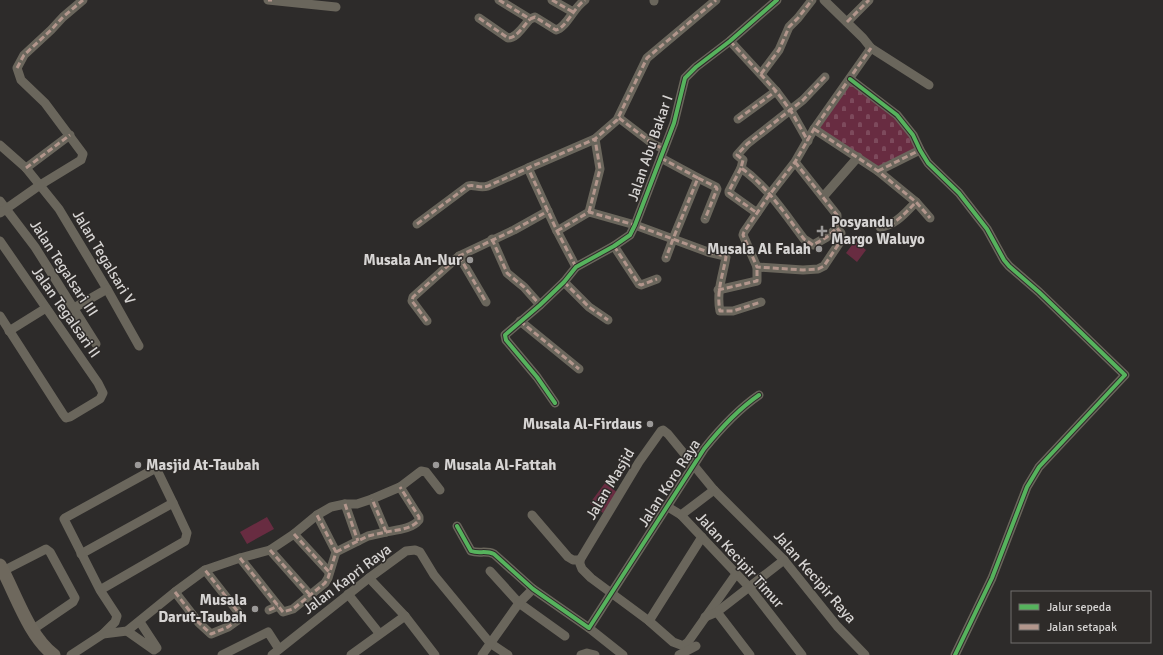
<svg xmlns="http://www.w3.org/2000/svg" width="1163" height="655" viewBox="0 0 1163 655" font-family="Signika,sans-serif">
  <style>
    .green { fill: #682c41 }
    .cemetery { fill: url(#cemetery-stones) }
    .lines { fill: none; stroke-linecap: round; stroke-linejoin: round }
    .street { stroke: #6a665c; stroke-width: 9 }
    .secondary { stroke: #6e685d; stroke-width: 13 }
    .quiet { stroke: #b2968c; stroke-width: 3; stroke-dasharray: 6 3; stroke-linecap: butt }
    .cycleway-casing { stroke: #2e2b29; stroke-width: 6 }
    .cycleway { stroke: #56b35d; stroke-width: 4 }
    .poi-dot { fill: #9b9998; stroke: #2e2b29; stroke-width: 1.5 }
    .labels { text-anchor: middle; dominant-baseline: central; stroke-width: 3; stroke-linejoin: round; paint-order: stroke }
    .street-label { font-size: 15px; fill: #d6d4d3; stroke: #2e2b29 }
    .poi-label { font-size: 15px; font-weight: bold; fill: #d6d4d3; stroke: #2e2b29; text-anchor: end }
  </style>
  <defs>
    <pattern id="cemetery-stones" width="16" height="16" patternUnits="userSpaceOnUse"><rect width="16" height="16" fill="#682c41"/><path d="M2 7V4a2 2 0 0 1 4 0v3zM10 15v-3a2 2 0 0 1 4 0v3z" fill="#7d4a5c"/></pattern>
  </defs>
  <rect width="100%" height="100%" fill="#2d2b2a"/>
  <g class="green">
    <path d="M855,241L866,250L857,262L846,253Z"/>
    <path d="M605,483L618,493L603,513L590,503Z"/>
    <path d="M267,517L274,529L247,544L240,532Z"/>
  </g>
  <path class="cemetery" d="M850,82L896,117L918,150L876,167L819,128Z"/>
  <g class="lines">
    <g class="street">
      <path d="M268,0L336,7"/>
      <path d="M499,0L530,19L535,17L556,30C566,28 574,7 585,0"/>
      <path d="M552,0L573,12"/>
      <path d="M824,0L863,38L871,48L929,85"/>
      <path d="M654,1V0"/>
      <path d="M479,18L508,38C517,38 524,25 530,19"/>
      <path d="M847,22L869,0"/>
      <path d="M730,41L776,91L791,111L808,141"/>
      <path d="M761,74L779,50L789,27L798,18L812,0"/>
      <path d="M825,77L803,100L747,144L737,155L743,160L741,168C767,186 785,214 804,239L813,245L827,237L837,228"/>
      <path d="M850,79L897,115L913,135L920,150L928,163L959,193L987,229L1004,260L1009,266L1039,292L1125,375L1039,467L1027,487L992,578L955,655"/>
      <path d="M619,118L653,144L664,149"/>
      <path d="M738,119L776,91"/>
      <path d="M814,129L878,171L916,202L930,218"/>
      <path d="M0,145L26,168L59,209L107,289L139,346"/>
      <path d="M661,158L698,178L673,239L666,258"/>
      <path d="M795,162L837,215V228L841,233L840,242L824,266L818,269L803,270L757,267L743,235L744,232L770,194L795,162L814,129L871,48"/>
      <path d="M26,168L70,135"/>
      <path d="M741,168L729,191V193L757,213"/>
      <path d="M878,171L920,150"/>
      <path d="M698,178L716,187L717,189L705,219"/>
      <path d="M823,197L858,157"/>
      <path d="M0,201L35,247L96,344"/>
      <path d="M589,212L600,169L595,139"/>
      <path d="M0,213L40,185L81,160L83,154L45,103L21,80L17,68L24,55L51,30L63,17L83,0"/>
      <path d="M417,224L468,186C475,184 479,189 488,186L528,168"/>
      <path d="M880,227C895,226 906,212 916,202"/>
      <path d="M557,231L589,212L635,225L708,252L725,256L726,257C723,275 716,292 720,311H733L761,302"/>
      <path d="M492,239L507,273L524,287L540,305"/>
      <path d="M0,241L98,383L103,393L100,399L70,417L66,418L63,414L0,316"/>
      <path d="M614,246L639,284L641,285L657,279"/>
      <path d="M459,256L486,302"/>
      <path d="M576,267L557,231L528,168L595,139L617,120L647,58L716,0"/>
      <path d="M564,282L589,307L608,320"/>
      <path d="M718,290L757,281V267"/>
      <path d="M74,308L107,289"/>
      <path d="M427,321L412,301L413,297L459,256L514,230L548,211"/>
      <path d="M520,321L579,369"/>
      <path d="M9,331L46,308"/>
      <path d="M555,403L537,377L506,340L505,335L540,305L564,282L576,267L614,246L630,235L635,225L674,123L685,78L696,67L730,41L777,0"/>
      <path d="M345,504L358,541"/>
      <path d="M668,507L681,515L749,587L802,655"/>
      <path d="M532,515L568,557L573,560H580V564L582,569L591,578L649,621L673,642L681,645H684L688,642L736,574"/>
      <path d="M681,515L714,490"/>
      <path d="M457,526L471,551C479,554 486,550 494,554L533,589L589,628L704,449C720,429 737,410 759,395"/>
      <path d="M386,532C397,530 412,529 419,520V517L400,487"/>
      <path d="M294,534L329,572"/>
      <path d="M270,550L310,595"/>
      <path d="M336,552L368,536L386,532L372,499"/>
      <path d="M81,554L173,503"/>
      <path d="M240,558L283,612L293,609L325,583L328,578L336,552L317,515"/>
      <path d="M580,560L639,462L661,431L663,430L668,434L714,490L784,560L837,626L865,655"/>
      <path d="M3,571L46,549L50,552L75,598L73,602L32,630"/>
      <path d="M490,571L519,603L565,636"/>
      <path d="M369,578L405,616L435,655"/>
      <path d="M100,590L185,541L187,533L173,503L156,468L65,518L64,519L100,590L117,616L115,622L103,634"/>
      <path d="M175,592L199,623L211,634L228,627L242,617L205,570"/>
      <path d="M348,594L379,633"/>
      <path d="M269,610L278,606"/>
      <path d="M717,612L750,655"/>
      <path d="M705,617L717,612L784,560"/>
      <path d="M649,621L702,537"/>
      <path d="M589,628L623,655"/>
      <path d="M127,631L154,650L157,648L140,622"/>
      <path d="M71,655L103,634L127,631L175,592L205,570L240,558L270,550L294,534L317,515L331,507L345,504H357L372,499L400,487L421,471L426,472L440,490"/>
      <path d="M222,655L268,632L279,649"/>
      <path d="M272,655L369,578L406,551L415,550L420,552L434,575L490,643L508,655"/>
      <path d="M351,655L405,616"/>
      <path d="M482,655L519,603L533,589"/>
      <path d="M581,655L587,653L595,655"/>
      <path d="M679,655L696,646"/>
    </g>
    <path class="secondary" d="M0,565C15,592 29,637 54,655"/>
    <g class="quiet">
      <path d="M268,0H272"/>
      <path d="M499,0L530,19L535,17L556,30C566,28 574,7 585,0"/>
      <path d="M552,0L573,12"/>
      <path d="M479,18L508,38C517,38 524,25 530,19"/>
      <path d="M847,22L869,0"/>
      <path d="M730,41L776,91L791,111L808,141"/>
      <path d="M17,68L24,55L51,30L63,17L83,0"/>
      <path d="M761,74L779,50L789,27L798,18L812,0"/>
      <path d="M825,77L803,100L747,144L737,155L743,160L741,168C767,186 785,214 804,239L813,245L827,237L837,228"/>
      <path d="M619,118L653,144L664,149"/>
      <path d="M738,119L776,91"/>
      <path d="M814,129L878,171L916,202L930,218"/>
      <path d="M661,158L698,178L673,239L666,258"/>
      <path d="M795,162L837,215V228L841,233L840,242L824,266L818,269L803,270L757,267L743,235L744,232L770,194L795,162L814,129L871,48"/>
      <path d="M26,168L70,135"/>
      <path d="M741,168L729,191V193L757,213"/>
      <path d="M878,171L920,150"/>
      <path d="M698,178L716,187L717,189L705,219"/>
      <path d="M589,212L600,169L595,139"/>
      <path d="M417,224L468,186C475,184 479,189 488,186L528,168"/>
      <path d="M880,227C895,226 906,212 916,202"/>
      <path d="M557,231L589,212L635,225L708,252L725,256L726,257C723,275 716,292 720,311H733L761,302"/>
      <path d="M492,239L507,273L524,287L540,305"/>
      <path d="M614,246L639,284L641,285L657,279"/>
      <path d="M459,256L486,302"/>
      <path d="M576,267L557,231L528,168L595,139L617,120L647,58L716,0"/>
      <path d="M564,282L589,307L608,320"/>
      <path d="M718,290L757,281V267"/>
      <path d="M427,321L412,301L413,297L459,256L514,230L548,211"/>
      <path d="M520,321L579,369"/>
      <path d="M345,504L358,541"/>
      <path d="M386,532C397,530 412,529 419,520V517L400,487"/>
      <path d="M294,534L329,572"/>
      <path d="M270,550L310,595"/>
      <path d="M336,552L368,536L386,532L372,499"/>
      <path d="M240,558L283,612L293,609L325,583L328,578L336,552L317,515"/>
      <path d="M175,592L199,623L211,634L228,627L242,617L205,570"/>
      <path d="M269,610L278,606"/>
    </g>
    <defs>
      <g id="cycleway">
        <path d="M850,79L897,115L913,135L920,150L928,163L959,193L987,229L1004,260L1009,266L1039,292L1125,375L1039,467L1027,487L992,578L955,655"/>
        <path d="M555,403L537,377L506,340L505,335L540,305L564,282L576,267L614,246L630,235L635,225L674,123L685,78L696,67L730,41L777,0"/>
        <path d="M457,526L471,551C479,554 486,550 494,554L533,589L589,628L704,449C720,429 737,410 759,395"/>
      </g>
    </defs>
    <use href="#cycleway" class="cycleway-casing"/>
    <use href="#cycleway" class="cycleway"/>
  </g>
  <g class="poi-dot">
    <path d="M820 225h4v4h4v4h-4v4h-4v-4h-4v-4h4z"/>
    <circle cx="819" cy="249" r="4"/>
    <circle cx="470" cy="260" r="4"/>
    <circle cx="650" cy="424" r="4"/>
    <circle cx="138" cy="465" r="4"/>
    <circle cx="436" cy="465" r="4"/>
    <circle cx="255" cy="609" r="4"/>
  </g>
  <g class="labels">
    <g class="street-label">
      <text transform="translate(650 148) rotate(-71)">Jalan Abu Bakar I</text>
      <text transform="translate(104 257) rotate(59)">Jalan Tegalsari V</text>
      <text transform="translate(64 268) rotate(57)">Jalan Tegalsari III</text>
      <text transform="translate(66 312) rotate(55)">Jalan Tegalsari II</text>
      <text transform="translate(669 483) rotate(-57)">Jalan Koro Raya</text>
      <text transform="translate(610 484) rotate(-59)">Jalan Masjid</text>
      <text transform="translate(740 560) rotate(48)">Jalan Kecipir Timur</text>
      <text transform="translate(815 577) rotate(49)">Jalan Kecipir Raya</text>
      <text transform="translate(347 579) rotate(-37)">Jalan Kapri Raya</text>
    </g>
    <g class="poi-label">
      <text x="831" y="222" text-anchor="start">Posyandu<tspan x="831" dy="17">Margo Waluyo</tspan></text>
      <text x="811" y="249">Musala Al Falah</text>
      <text x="462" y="260">Musala An-Nur</text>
      <text x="642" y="424">Musala Al-Firdaus</text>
      <text x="146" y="465" text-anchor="start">Masjid At-Taubah</text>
      <text x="444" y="465" text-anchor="start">Musala Al-Fattah</text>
      <text x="247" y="600">Musala<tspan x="247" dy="17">Darut-Taubah</tspan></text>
    </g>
  </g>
  <rect x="1011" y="591" width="140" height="52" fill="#2e2b29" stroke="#716f6d"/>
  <rect x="1019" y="604" width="20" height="6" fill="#56b35d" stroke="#716f6d"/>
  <text x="1047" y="611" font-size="12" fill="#d6d4d3">Jalur sepeda</text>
  <rect x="1019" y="624" width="20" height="6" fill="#b2968c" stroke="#716f6d"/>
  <text x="1047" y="631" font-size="12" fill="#d6d4d3">Jalan setapak</text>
</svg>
